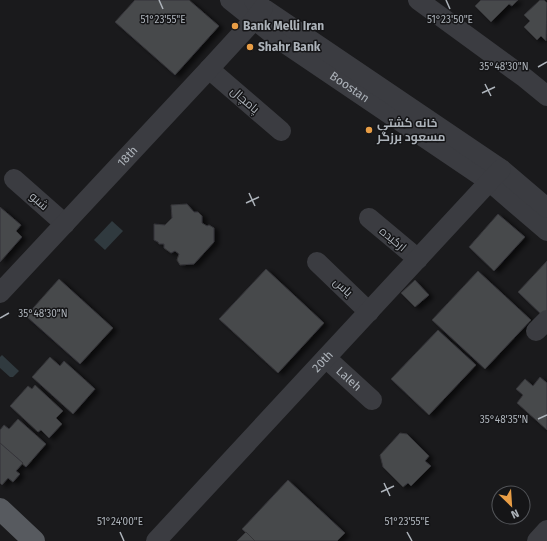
<svg xmlns="http://www.w3.org/2000/svg" width="547" height="541" viewBox="0 0 547 541" font-family="'Fira Sans',Cairo,sans-serif">
  <style>
    .water { fill: #303a3f }
    .building { fill: #47484c; stroke: #343438; filter: url(#shadow) }
    .lines { fill: none; stroke-linecap: round; stroke-linejoin: round }
    .minor { stroke: #3b3c41; stroke-width: 20 }
    .major { stroke: #575a5f; stroke-width: 22 }
    .ticks { fill: none; stroke: #adb3ba; stroke-width: 1.5 }
    .poi-dot { fill: #e89d45; stroke: #151517; stroke-width: 1.5 }
    .labels { text-anchor: middle; dominant-baseline: central; stroke-width: 3; stroke-linejoin: round; paint-order: stroke }
    .poi-label { font-size: 12px; font-weight: bold; fill: #adb3ba; stroke: #151517; text-anchor: start }
    .street-label { font-size: 12px; fill: #adb3ba; stroke: #151517 }
    .ticks-label { font-size: 10px; text-anchor: middle; fill: #adb3ba; stroke: #151517; stroke-width: 3; stroke-linejoin: round; paint-order: stroke }
  </style>
  <defs>
    <filter id="shadow"><feDropShadow dx="4.5" dy="2.5" stdDeviation="2" flood-color="#0009"/></filter>
  </defs>
  <rect width="100%" height="100%" fill="#1a1a1c"/>
  <g class="water">
    <path d="M112,221L123,231L105,250L94,240Z"/>
    <path d="M2,355L19,371L13,377H10L0,368V357Z"/>
  </g>
  <g class="building">
    <path d="M135,0H189L219,26L175,75L115,22Z"/>
    <path d="M481,0H518L512,6L509,4L491,22L475,6Z"/>
    <path d="M540,0H544L547,3L546,41L541,36L537,40L524,27L530,21L524,15Z"/>
    <path d="M187,204L194,212H198L202,216V223L207,226L209,225L214,228V242L194,264L180,265L177,260L179,254L175,251L171,253L164,248V244H159L158,242L154,240V224L165,225L172,218L171,205Z"/>
    <path d="M0,207L21,225L16,231L22,237L0,262Z"/>
    <path d="M498,214L525,237L494,271L469,247Z"/>
    <path d="M547,261V315L545,318L518,292Z"/>
    <path d="M266,269L324,323L278,373L219,319Z"/>
    <path d="M478,271L531,320L485,369L432,320Z"/>
    <path d="M59,279L113,328L80,364L26,316Z"/>
    <path d="M415,280L429,295L415,307L401,293Z"/>
    <path d="M438,330L476,365L429,415L391,379Z"/>
    <path d="M50,357L60,366L64,361L95,389L73,414L32,377Z"/>
    <path d="M540,377L547,383V430L517,403L523,395L516,389L525,379L533,386Z"/>
    <path d="M35,385L63,411L56,418L62,424L49,438L41,430L38,432L10,406L28,386L32,389Z"/>
    <path d="M18,419L46,444L26,467L0,445V430L4,425L9,429Z"/>
    <path d="M400,433L407,434L429,456L425,461L431,466L411,486L408,483L403,487L383,467L380,455Z"/>
    <path d="M0,443L23,463L16,471L20,474L13,482L8,478L2,485L0,483Z"/>
    <path d="M288,480L345,533L337,541H255L242,529Z"/>
    <path d="M246,532L255,541H237Z"/>
  </g>
  <g class="lines">
    <g class="minor">
      <path id="s1" d="M230,0L280,40L490,182L547,231"/>
      <path d="M418,0L525,78L547,96"/>
      <path d="M254,1L263,8L501,169L547,208"/>
      <path d="M209,69L281,131"/>
      <path d="M14,179L65,224"/>
      <path d="M369,218L418,259"/>
      <path d="M317,262L369,312"/>
      <path id="s2" d="M0,293L209,69L254,20L263,8"/>
      <path d="M536,331L547,320"/>
      <path id="s3" d="M326,358L372,400"/>
      <path id="s4" d="M156,541L501,169"/>
      <path d="M537,541L547,530"/>
    </g>
    <path class="major" d="M0,509L34,541"/>
  </g>
  <path class="ticks" d="M159,0L163,9M446,0L450,9M538,67L547,62M485,84L491,96M482,93L495,87M249,193L255,206M246,203L259,197M0,318L9,313M538,419L547,415M384,483L390,496M381,492L394,486M120,532L124,541M407,532L412,541"/>
  <g class="poi-dot">
    <circle cx="235" cy="26" r="4"/>
    <circle cx="250" cy="47" r="4"/>
    <circle cx="369" cy="130" r="4"/>
  </g>
  <g class="labels">
    <g class="poi-label">
      <text x="243" y="26">Bank Melli Iran</text>
      <text x="258" y="47">Shahr Bank</text>
      <text x="377" y="123">خانه کشتی<tspan x="377" dy="14">مسعود برزگر</tspan></text>
    </g>
    <g class="street-label">
      <text stroke="none"><textPath href="#s1" startOffset="148">Boostan</textPath></text>
      <text transform="translate(245 100) rotate(41)">پامچال</text>
      <text stroke="none"><textPath href="#s2" startOffset="187">18th</textPath></text>
      <text transform="translate(39 201) rotate(42)">شبو</text>
      <text transform="translate(393 239) rotate(40)">ارکیده</text>
      <text transform="translate(343 287) rotate(43)">یاس</text>
      <text stroke="none"><textPath href="#s4" startOffset="245">20th</textPath></text>
      <text stroke="none"><textPath href="#s3" startOffset="31">Laleh</textPath></text>
    </g>
  </g>
  <g class="ticks-label">
    <text x="163" y="23">51°23'55"E</text>
    <text x="450" y="23">51°23'50"E</text>
    <text x="504" y="70">35°48'30"N</text>
    <text x="43" y="317">35°48'30"N</text>
    <text x="504" y="423">35°48'35"N</text>
    <text x="120" y="525">51°24'00"E</text>
    <text x="407" y="525">51°23'55"E</text>
  </g>
  <g transform="translate(511 505) rotate(155)"><circle r="19" fill="#151517" stroke="#525458"/>
  <path d="M0-3L7 15L0 10L-7 15Z" fill="#e89d45"/>
  <text y="-6" font-size="11" font-weight="bold" text-anchor="middle" fill="#adb3ba">N</text>
  </g>
</svg>
